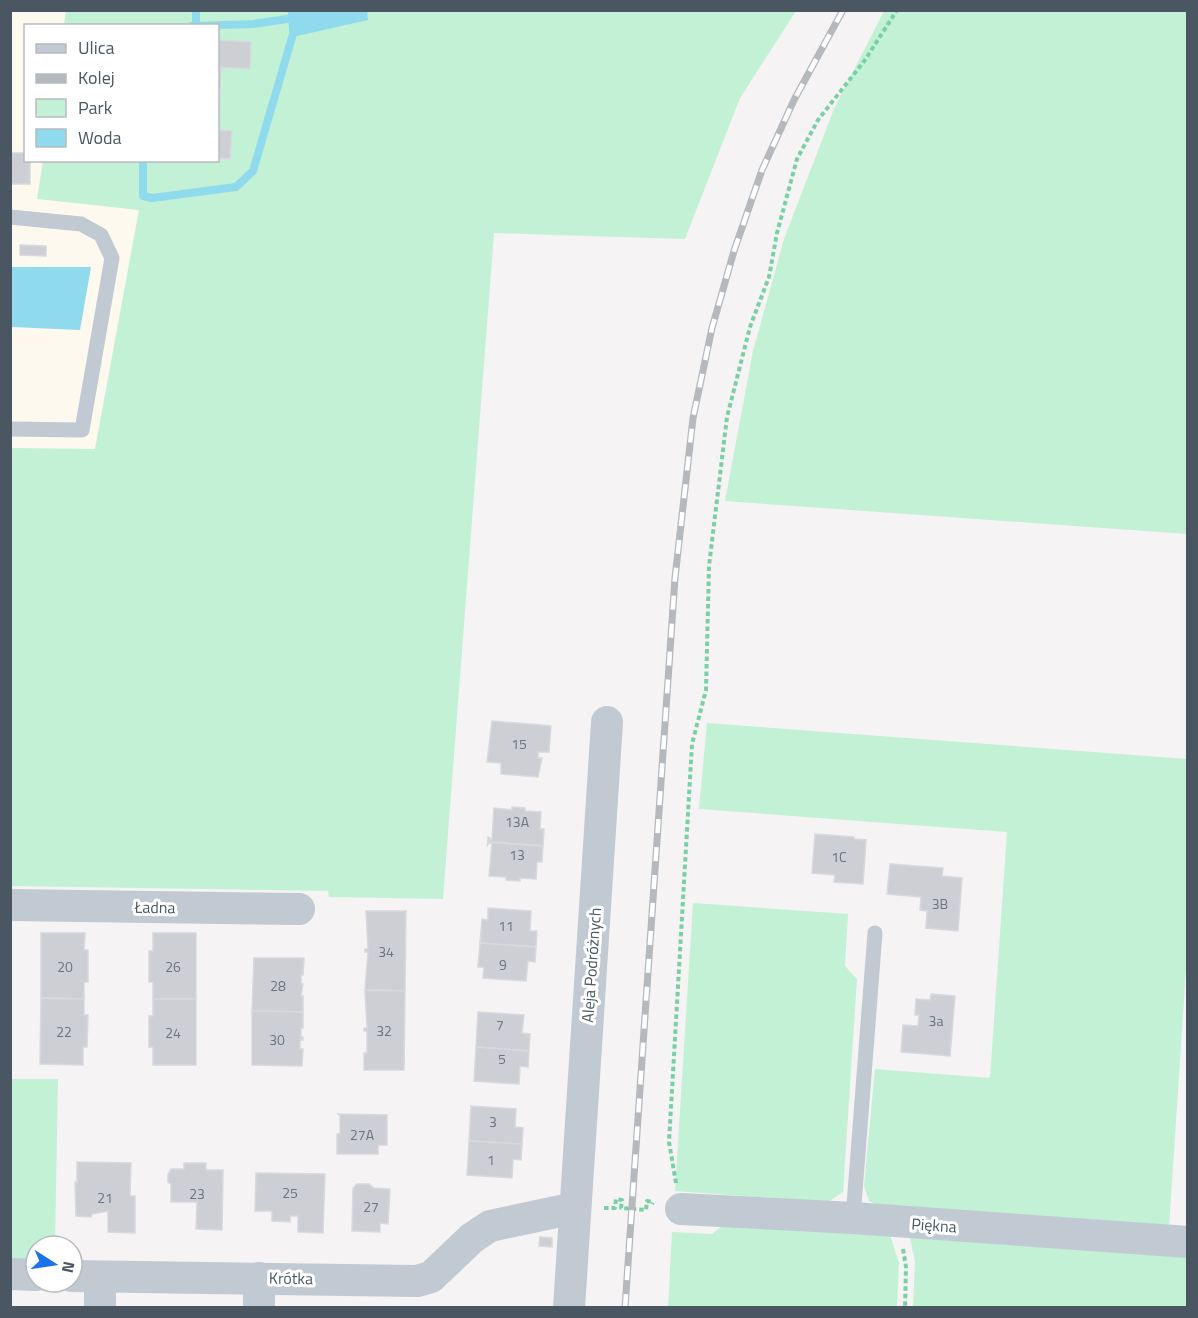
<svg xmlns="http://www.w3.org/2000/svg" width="1198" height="1318" viewBox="0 0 1198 1318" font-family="'Titillium Web',sans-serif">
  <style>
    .commercial { fill: #fdf9ef }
    .green { fill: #c3f1d5 }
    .water { fill: #90daee }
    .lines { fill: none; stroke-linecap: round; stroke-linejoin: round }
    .stream { stroke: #90daee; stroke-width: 8 }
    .building { fill: #cdcfd5; stroke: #d7d9de; stroke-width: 1.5 }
    .path { stroke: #7ad0a6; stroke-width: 4; stroke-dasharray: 4.5 3; stroke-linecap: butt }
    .lane { stroke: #c1cad2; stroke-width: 15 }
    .street { stroke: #c1cad2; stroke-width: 32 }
    .rail-casing { stroke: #b5b8bd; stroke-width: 7 }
    .rail { stroke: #fff; stroke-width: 4.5; stroke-dasharray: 14; stroke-linecap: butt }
    .labels { text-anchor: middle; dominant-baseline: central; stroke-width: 6; stroke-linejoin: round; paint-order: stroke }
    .number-label { font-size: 14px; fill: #6b747e }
    .street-label { font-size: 16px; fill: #4a5661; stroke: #fff }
  </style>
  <rect width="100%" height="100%" fill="#f5f3f3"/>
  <path class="commercial" d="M11,11H66L64,25L26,26V160L43,161L37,198L139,209L95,449L11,448Z"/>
  <g class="green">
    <path d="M66,11H796L740,98L685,239L494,233L443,899L329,897L328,891L11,886V448L95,449L139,210L37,199L43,161L218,160V26L64,25Z"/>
    <path d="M884,11H1187V534L725,501L753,351L784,239L834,109Z"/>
    <path d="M707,723L1187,759V954L1169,1228L886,1209L869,1201L864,1186L875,1069L990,1078L1007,832L699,809Z"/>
    <path d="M693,903L848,914L845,966L857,979L843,1192L828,1202L675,1191Z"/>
    <path d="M11,1079H58L55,1246H36V1263L11,1262Z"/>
    <path d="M730,1220L889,1232L899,1263L897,1307L668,1308L672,1232L712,1234Z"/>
    <path d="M909,1234L1187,1254V1307H913L915,1261Z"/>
  </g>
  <g class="water">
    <path d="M367,10L368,20L297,36L289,32L288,11Z"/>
    <path d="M11,267H91L80,330L11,327Z"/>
  </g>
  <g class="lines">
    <g class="stream">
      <path d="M196,25V10"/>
      <path d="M192,26L253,24L287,19"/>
      <path d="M143,160V196L152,198L236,187L253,171L293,34"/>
    </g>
  </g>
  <g class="building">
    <path d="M218,40L251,42L250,69L218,67Z"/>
    <path d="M218,67H221L218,130Z"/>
    <path d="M218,130L232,131L230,159L218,158Z"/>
    <path d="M10,153H26V160H30V184H10Z"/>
    <path d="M20,245L46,246V256L20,255Z"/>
    <path d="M492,721L551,726L549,752H538V758H542L538,777L501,774V763L487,762Z"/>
    <path d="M512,807L525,808V811L541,812L540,829H544L543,846L488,842V837L490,838V840H492L494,808L512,810Z"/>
    <path d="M815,834L854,837V839L866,840L863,884L834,882L835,875L812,873Z"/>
    <path d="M488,842L543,846L542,862H537L536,879L520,878V881L506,880V877L489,876L492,843H489L487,846Z"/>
    <path d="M890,864L943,868L942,876L962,878L958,931L926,928L927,911L920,910L921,897L887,894Z"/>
    <path d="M488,908L531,911L530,931H537L536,947L480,943L482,919L488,920Z"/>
    <path d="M366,911H406L405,991L365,990L368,952H365V949H368Z"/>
    <path d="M41,933H85L84,950H88V982H84V999L41,998Z"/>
    <path d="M153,933H196V999H153V982H149V951H153Z"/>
    <path d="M480,943L536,947L535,962L528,961L526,981L483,978L484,967H478Z"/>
    <path d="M254,958H304L303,975H301V984H303L301,996H303V1012L252,1011Z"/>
    <path d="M365,990L405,991L404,1070H364V1053H367V1031H364V1028H367Z"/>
    <path d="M931,994L955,996L950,1056L901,1052L903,1025L918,1026L919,1015H915L916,999L930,1000Z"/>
    <path d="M41,998L84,999V1015H88L87,1047H83V1065L40,1064Z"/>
    <path d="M153,999H196V1065H153V1047H149V1016H153Z"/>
    <path d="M252,1011L303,1012V1028H301V1037H303V1040H300V1049H303L302,1066L252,1065Z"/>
    <path d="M478,1012L524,1015L522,1033L530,1034L529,1051L476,1047Z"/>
    <path d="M476,1047L529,1051L528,1067L520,1066L519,1084L474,1081Z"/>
    <path d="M471,1106L516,1109L515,1127L523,1128L522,1144L469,1141Z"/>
    <path d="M338,1114L387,1115V1145H378V1154H337V1134H340V1116Z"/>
    <path d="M469,1141L522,1144L521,1160L513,1159L512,1178L467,1175Z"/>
    <path d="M77,1162L131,1163L130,1196H135V1233L108,1232V1211L92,1214L91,1217L76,1216L75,1182H77Z"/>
    <path d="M184,1163H206V1170H223L222,1230L196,1229L197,1202H171V1184L168,1182V1175L171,1169H184Z"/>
    <path d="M256,1173L325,1174L323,1233L298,1232V1216H290V1222L272,1221V1211H255Z"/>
    <path d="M357,1184H369L374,1188L390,1189L388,1224L380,1223V1232L352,1231L353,1188Z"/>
    <path d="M540,1237L552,1238V1247L539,1246Z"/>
  </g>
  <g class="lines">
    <g class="path">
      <path d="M676,1183L669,1142L692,744L706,690L709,566L727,417L750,327L769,277L777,233L797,159L818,120L865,60L897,10"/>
      <path d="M604,1208H615L616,1199L622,1200L621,1208L646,1210L647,1201L653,1202L652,1204"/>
      <path d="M903,1249L906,1267L905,1308"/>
    </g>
    <g class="lane">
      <path d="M10,217L81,224L101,235L112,258L82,430L10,429"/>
      <path d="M853,1218L875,933"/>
    </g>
    <g class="street">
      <path d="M10,905L299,909"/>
      <path d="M681,1209L853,1218L1188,1242"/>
      <path d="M10,1274L36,1275"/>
      <path d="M72,1276L417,1281L431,1277L472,1238L490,1226L575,1208"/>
      <path d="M100,1308V1277"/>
      <path d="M259,1308V1278"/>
      <path d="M569,1308L607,722"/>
    </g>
    <defs>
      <path id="rail" d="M625,1308L675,578L693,418L712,328L734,251L762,170L794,100L843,10"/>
    </defs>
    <use href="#rail" class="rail-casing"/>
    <use href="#rail" class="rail"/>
  </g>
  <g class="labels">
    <g class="number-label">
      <text x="519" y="743">15</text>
      <text x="517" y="821">13A</text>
      <text x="517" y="854">13</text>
      <text x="839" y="856">1C</text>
      <text x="940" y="903">3B</text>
      <text x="506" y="925">11</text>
      <text x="386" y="951">34</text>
      <text x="503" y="964">9</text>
      <text x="65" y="966">20</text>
      <text x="173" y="966">26</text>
      <text x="278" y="985">28</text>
      <text x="936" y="1020">3a</text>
      <text x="500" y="1024">7</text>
      <text x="384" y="1030">32</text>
      <text x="64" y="1031">22</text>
      <text x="173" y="1032">24</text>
      <text x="277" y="1039">30</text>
      <text x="502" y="1058">5</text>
      <text x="493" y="1121">3</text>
      <text x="362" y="1134">27A</text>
      <text x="491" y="1159">1</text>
      <text x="290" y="1192">25</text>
      <text x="197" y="1193">23</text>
      <text x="105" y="1197">21</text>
      <text x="371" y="1206">27</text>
    </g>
    <g class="street-label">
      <text transform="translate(155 907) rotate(1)">Ładna</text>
      <text transform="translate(591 965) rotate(-86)">Aleja Podróżnych</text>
      <text transform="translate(934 1225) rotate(4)">Piękna</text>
      <text transform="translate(291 1278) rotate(1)">Krótka</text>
    </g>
  </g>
  <rect width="1198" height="1318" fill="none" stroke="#4a5661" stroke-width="24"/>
  <rect x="24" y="24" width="195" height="138" fill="#ffffff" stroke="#b7bbc0" stroke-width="1.5"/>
  <rect x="36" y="44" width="30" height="9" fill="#c1cad2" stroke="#b7bbc0" stroke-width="1.5"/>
  <text x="78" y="54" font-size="18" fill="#4a5661">Ulica</text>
  <rect x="36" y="74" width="30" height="9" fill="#b5b8bd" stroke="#b7bbc0" stroke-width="1.5"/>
  <text x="78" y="84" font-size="18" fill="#4a5661">Kolej</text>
  <rect x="36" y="99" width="30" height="18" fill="#c3f1d5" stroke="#b7bbc0" stroke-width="1.5"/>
  <text x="78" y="114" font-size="18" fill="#4a5661">Park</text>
  <rect x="36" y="129" width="30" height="18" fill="#90daee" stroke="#b7bbc0" stroke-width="1.5"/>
  <text x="78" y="144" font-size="18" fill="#4a5661">Woda</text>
  <g transform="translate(54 1264) rotate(102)"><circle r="28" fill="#ffffff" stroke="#b7bbc0" stroke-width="1.5"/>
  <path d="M0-4.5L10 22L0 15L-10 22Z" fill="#1a73e8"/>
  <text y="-9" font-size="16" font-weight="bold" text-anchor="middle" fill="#4a5661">N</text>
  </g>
</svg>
